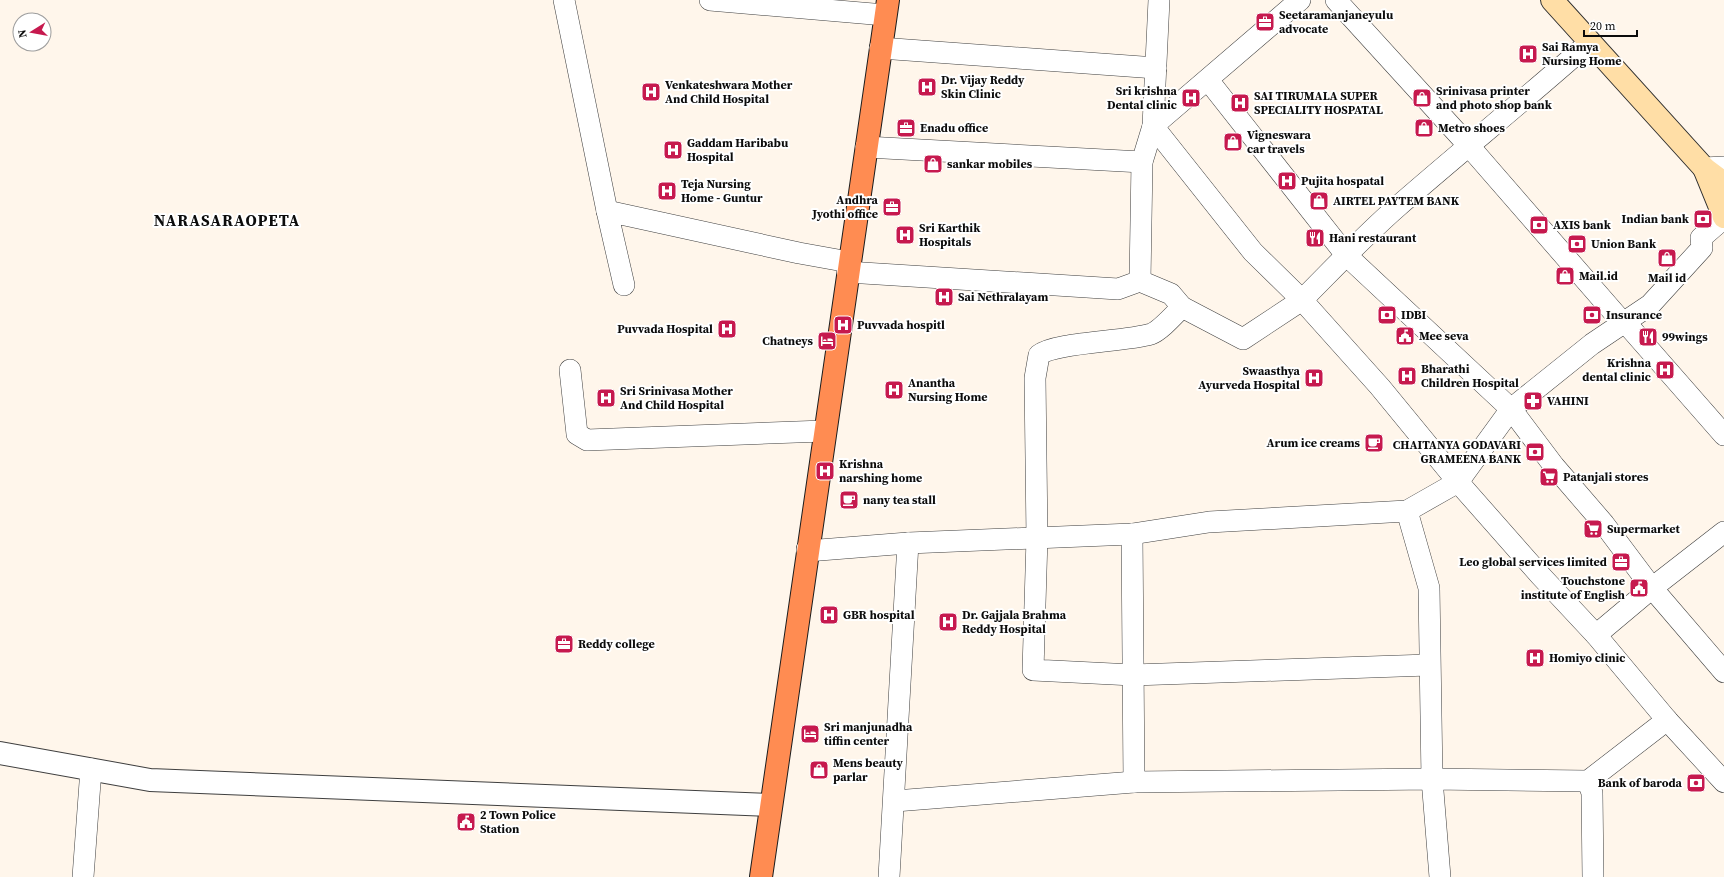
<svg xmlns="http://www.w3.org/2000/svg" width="1724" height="877" viewBox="0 0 1724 877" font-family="'Source Serif 4',serif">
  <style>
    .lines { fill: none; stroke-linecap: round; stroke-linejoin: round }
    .minor-casing { stroke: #3f3f3f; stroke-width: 22 }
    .tertiary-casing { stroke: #3f3f3f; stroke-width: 24 }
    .secondary-casing { stroke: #2e2e2e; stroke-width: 24 }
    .trunk-casing { stroke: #1d1d1d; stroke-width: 24 }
    .minor { stroke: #fff; stroke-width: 21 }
    .tertiary { stroke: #fff; stroke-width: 22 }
    .secondary { stroke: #ffdea6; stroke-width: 22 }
    .trunk { stroke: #ff8c52; stroke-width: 22 }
    .labels { text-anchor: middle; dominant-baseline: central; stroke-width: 4; stroke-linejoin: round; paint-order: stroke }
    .poi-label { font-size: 12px; font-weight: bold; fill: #0c0c0c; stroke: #fff; text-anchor: start }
    .district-label { font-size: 16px; font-weight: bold; letter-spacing: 1px; fill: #0c0c0c; stroke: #fff }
  </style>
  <rect width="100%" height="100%" fill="#fff6eb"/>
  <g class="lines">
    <defs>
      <g id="minor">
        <path d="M564,0L607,211"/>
        <path d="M710,0L885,15"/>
        <path d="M1336,0L1469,146L1623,323L1625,322L1724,435"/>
        <path d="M880,48L1156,68"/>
        <path d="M1153,126L1253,252L1302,300C1333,269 1363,237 1396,208C1460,152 1526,99 1590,42"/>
        <path d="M1153,126L1300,0"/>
        <path d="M866,147L1142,162"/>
        <path d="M1704,168L1724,167"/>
        <path d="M1724,218L1701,238L1702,248L1650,305L1592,344L1511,409L1554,466L1604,524L1652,588L1724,672"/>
        <path d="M847,272L1118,289L1140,281L1171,294L1182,307L1243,339L1302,300L1380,387L1458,482L1540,575L1596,635L1667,720L1724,782"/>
        <path d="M1140,281L1142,162L1153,126L1159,0"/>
        <path d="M624,285L607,211L799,253L849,262"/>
        <path d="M1182,307C1174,315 1160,331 1151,334C1125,342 1055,342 1039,355L1035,378L1037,538L1033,670L1133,675L1429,665"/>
        <path d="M570,370L577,434L587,440L824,431"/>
        <path d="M1407,511L1429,588L1432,779L1440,877"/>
        <path d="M1132,534L1134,782"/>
        <path d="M807,549V551L908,543L1132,534L1209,522L1407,511L1458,482L1511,409L1346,255L1208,80"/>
        <path d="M1596,635L1652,588L1724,532"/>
        <path d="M1588,781L1592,793L1593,877"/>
        <path d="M895,801L1134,782L1432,779L1588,781L1667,720"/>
        <path d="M83,877L91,769"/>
        <path d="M889,877L908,543"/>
      </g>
      <path id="tertiary" d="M0,753L150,780L770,805"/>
      <g id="secondary">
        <path d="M1552,0L1704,168L1724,183"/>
        <path d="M1704,168L1724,217"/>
      </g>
      <path id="trunk" d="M761,877L888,0"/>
    </defs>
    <use href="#minor" class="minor-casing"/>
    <use href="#tertiary" class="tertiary-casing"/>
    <use href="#secondary" class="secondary-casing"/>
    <use href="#trunk" class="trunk-casing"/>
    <use href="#minor" class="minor"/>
    <use href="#tertiary" class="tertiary"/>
    <use href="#secondary" class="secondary"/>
    <use href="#trunk" class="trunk"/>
  </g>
  <defs>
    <symbol id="office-square" viewBox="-11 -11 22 22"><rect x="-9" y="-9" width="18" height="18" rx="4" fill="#c6194e" stroke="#fff"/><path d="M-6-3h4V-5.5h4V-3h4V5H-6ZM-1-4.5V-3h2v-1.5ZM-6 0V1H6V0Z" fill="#fff"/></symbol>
    <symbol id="hospital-square" viewBox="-11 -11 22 22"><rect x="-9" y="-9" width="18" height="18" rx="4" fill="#c6194e" stroke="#fff"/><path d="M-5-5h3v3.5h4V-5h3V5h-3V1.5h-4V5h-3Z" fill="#fff"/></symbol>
    <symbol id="shop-square" viewBox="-11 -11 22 22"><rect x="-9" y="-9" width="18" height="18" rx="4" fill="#c6194e" stroke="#fff"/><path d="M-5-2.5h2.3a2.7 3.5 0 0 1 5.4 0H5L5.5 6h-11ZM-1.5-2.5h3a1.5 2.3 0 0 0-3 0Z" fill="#fff"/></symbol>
    <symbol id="bank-square" viewBox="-11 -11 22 22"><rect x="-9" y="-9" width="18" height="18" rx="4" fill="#c6194e" stroke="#fff"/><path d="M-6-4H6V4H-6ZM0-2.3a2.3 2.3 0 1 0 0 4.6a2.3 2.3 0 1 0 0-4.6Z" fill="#fff"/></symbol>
    <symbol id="restaurant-square" viewBox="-11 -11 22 22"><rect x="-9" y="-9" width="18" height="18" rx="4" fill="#c6194e" stroke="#fff"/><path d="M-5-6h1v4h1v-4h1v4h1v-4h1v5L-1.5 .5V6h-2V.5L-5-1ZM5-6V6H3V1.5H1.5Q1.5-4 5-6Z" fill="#fff"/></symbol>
    <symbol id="civic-square" viewBox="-11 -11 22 22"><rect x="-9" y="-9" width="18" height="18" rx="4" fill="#c6194e" stroke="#fff"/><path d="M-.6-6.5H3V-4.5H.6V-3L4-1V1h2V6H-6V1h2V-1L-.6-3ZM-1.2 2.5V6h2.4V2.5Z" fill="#fff"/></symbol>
    <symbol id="hotel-square" viewBox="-11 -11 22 22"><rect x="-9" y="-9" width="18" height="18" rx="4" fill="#c6194e" stroke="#fff"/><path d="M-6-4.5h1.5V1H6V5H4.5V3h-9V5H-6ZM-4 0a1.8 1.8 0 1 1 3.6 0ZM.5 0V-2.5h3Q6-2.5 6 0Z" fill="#fff"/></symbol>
    <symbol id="pharmacy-square" viewBox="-11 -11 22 22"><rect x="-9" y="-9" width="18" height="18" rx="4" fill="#c6194e" stroke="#fff"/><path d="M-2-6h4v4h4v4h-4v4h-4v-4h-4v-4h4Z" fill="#fff"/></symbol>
    <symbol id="cafe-square" viewBox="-11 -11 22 22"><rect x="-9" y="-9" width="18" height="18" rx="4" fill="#c6194e" stroke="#fff"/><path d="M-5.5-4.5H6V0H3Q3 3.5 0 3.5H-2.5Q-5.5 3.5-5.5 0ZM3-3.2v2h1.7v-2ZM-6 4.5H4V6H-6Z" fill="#fff"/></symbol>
    <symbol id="supermarket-square" viewBox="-11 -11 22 22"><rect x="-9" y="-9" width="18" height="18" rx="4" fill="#c6194e" stroke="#fff"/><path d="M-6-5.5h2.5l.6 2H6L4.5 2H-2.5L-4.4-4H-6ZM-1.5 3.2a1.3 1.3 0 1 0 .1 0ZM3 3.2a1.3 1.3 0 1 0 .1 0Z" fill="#fff"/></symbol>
  </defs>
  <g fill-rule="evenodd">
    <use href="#office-square" x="1254" y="11" width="22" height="22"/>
    <use href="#hospital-square" x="1517" y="43" width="22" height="22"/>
    <use href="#hospital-square" x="916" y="76" width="22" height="22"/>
    <use href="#hospital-square" x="640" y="81" width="22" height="22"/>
    <use href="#hospital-square" x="1180" y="87" width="22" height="22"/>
    <use href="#shop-square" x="1411" y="87" width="22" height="22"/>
    <use href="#hospital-square" x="1229" y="92" width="22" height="22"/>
    <use href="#office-square" x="895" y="117" width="22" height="22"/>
    <use href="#shop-square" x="1413" y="117" width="22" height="22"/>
    <use href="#shop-square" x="1222" y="131" width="22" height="22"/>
    <use href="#hospital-square" x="662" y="139" width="22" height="22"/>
    <use href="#shop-square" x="922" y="153" width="22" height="22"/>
    <use href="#hospital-square" x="1276" y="170" width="22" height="22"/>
    <use href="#hospital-square" x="656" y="180" width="22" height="22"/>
    <use href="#shop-square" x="1308" y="190" width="22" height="22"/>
    <use href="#office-square" x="881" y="196" width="22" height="22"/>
    <use href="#bank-square" x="1692" y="208" width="22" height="22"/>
    <use href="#bank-square" x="1528" y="214" width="22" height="22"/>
    <use href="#hospital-square" x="894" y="224" width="22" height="22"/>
    <use href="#restaurant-square" x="1304" y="227" width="22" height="22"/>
    <use href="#bank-square" x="1566" y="233" width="22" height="22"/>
    <use href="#shop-square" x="1656" y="247" width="22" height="22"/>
    <use href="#shop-square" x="1554" y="265" width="22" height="22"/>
    <use href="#hospital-square" x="933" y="286" width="22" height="22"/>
    <use href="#bank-square" x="1376" y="304" width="22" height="22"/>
    <use href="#bank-square" x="1581" y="304" width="22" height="22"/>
    <use href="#hospital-square" x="832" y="314" width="22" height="22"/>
    <use href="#hospital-square" x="716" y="318" width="22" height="22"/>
    <use href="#civic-square" x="1394" y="325" width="22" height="22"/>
    <use href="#restaurant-square" x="1637" y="326" width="22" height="22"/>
    <use href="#hotel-square" x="816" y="330" width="22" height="22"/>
    <use href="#hospital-square" x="1654" y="359" width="22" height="22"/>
    <use href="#hospital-square" x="1396" y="365" width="22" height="22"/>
    <use href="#hospital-square" x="1303" y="367" width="22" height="22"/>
    <use href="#hospital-square" x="883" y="379" width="22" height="22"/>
    <use href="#hospital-square" x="595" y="387" width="22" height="22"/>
    <use href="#pharmacy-square" x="1522" y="390" width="22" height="22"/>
    <use href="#cafe-square" x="1363" y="432" width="22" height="22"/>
    <use href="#bank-square" x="1524" y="441" width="22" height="22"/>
    <use href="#hospital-square" x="814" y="460" width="22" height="22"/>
    <use href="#supermarket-square" x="1538" y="466" width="22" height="22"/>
    <use href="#cafe-square" x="838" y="489" width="22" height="22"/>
    <use href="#supermarket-square" x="1582" y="518" width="22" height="22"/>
    <use href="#office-square" x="1610" y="551" width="22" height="22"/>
    <use href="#civic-square" x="1628" y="577" width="22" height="22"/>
    <use href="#hospital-square" x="818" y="604" width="22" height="22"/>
    <use href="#hospital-square" x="937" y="611" width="22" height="22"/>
    <use href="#office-square" x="553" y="633" width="22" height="22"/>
    <use href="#hospital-square" x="1524" y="647" width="22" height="22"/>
    <use href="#hotel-square" x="799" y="723" width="22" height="22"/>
    <use href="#shop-square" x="808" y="759" width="22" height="22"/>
    <use href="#bank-square" x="1685" y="772" width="22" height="22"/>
    <use href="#civic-square" x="455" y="811" width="22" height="22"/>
  </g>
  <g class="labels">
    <g class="poi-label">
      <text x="1279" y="15">Seetaramanjaneyulu<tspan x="1279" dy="14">advocate</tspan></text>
      <text x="1542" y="47">Sai Ramya<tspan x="1542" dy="14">Nursing Home</tspan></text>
      <text x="941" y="80">Dr. Vijay Reddy<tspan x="941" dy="14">Skin Clinic</tspan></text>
      <text x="665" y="85">Venkateshwara Mother<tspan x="665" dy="14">And Child Hospital</tspan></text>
      <text x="1177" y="91" text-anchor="end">Sri krishna<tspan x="1177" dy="14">Dental clinic</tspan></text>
      <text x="1436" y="91">Srinivasa printer<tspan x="1436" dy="14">and photo shop bank</tspan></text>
      <text x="1254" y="96">SAI TIRUMALA SUPER<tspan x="1254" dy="14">SPECIALITY HOSPATAL</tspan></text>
      <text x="920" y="128">Enadu office</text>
      <text x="1438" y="128">Metro shoes</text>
      <text x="1247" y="135">Vigneswara<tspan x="1247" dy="14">car travels</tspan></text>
      <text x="687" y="143">Gaddam Haribabu<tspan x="687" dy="14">Hospital</tspan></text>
      <text x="947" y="164">sankar mobiles</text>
      <text x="1301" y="181">Pujita hospatal</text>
      <text x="681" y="184">Teja Nursing<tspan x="681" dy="14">Home - Guntur</tspan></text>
      <text x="878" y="200" text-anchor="end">Andhra<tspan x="878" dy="14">Jyothi office</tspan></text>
      <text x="1333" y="201">AIRTEL PAYTEM BANK</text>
      <text x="1689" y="219" text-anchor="end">Indian bank</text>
      <text x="1553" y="225">AXIS bank</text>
      <text x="919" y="228">Sri Karthik<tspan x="919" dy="14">Hospitals</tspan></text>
      <text x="1329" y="238">Hani restaurant</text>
      <text x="1591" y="244">Union Bank</text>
      <text x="1579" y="276">Mail.id</text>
      <text x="1667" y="278" text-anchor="middle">Mail id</text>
      <text x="958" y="297">Sai Nethralayam</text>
      <text x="1401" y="315">IDBI</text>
      <text x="1606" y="315">Insurance</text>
      <text x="857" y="325">Puvvada hospitl</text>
      <text x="713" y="329" text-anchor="end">Puvvada Hospital</text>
      <text x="1419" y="336">Mee seva</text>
      <text x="1662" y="337">99wings</text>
      <text x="813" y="341" text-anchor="end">Chatneys</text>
      <text x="1651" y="363" text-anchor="end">Krishna<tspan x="1651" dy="14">dental clinic</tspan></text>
      <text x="1421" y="369">Bharathi<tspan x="1421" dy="14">Children Hospital</tspan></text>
      <text x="1300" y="371" text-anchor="end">Swaasthya<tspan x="1300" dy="14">Ayurveda Hospital</tspan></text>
      <text x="908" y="383">Anantha<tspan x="908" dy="14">Nursing Home</tspan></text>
      <text x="620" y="391">Sri Srinivasa Mother<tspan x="620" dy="14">And Child Hospital</tspan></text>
      <text x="1547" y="401">VAHINI</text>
      <text x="1360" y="443" text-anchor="end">Arum ice creams</text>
      <text x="1521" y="445" text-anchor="end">CHAITANYA GODAVARI<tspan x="1521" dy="14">GRAMEENA BANK</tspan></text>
      <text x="839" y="464">Krishna<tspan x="839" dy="14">narshing home</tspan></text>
      <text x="1563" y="477">Patanjali stores</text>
      <text x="863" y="500">nany tea stall</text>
      <text x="1607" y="529">Supermarket</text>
      <text x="1607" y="562" text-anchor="end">Leo global services limited</text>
      <text x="1625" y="581" text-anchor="end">Touchstone<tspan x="1625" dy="14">institute of English</tspan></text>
      <text x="843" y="615">GBR hospital</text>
      <text x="962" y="615">Dr. Gajjala Brahma<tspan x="962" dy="14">Reddy Hospital</tspan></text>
      <text x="578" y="644">Reddy college</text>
      <text x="1549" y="658">Homiyo clinic</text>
      <text x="824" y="727">Sri manjunadha<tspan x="824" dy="14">tiffin center</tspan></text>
      <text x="833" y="763">Mens beauty<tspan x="833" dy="14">parlar</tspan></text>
      <text x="1682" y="783" text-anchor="end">Bank of baroda</text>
      <text x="480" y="815">2 Town Police<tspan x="480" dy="14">Station</tspan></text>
    </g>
    <g class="district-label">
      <text x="227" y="220">NARASARAOPETA</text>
    </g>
  </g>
  <g transform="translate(32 32) rotate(259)"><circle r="19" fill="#ffffff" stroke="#9e9e9e"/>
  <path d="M0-3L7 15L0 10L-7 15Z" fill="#c6194e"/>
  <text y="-6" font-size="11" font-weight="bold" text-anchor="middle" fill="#0c0c0c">N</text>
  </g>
  <path d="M1584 30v6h53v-6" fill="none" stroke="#0c0c0c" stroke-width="2"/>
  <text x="1590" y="30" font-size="12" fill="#0c0c0c" stroke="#ffffff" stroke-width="3" paint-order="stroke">20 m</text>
</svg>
